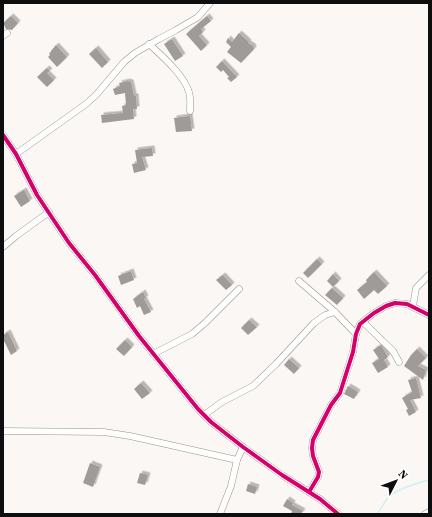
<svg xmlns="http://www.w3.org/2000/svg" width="432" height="517" viewBox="0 0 432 517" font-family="'Source Serif 4',serif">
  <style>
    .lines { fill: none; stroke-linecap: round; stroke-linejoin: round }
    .stream { stroke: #cbf2f3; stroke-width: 1.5 }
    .building { fill: #9f9b99; filter: url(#shadow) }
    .minor-casing { stroke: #959392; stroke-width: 7 }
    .minor { stroke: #fefefd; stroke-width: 6 }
    .cycleway-casing { stroke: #fff; stroke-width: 6 }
    .cycleway { stroke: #d6006c; stroke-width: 4 }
  </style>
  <defs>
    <filter id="shadow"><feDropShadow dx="2.5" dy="-2.5" stdDeviation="0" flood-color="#0004"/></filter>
  </defs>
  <rect width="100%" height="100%" fill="#fbf7f4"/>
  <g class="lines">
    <path class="stream" d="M377,514C382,509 383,503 388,498C395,489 418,483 429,480"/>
  </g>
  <g class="building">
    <path d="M11,16L18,23L12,30L6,29L3,23Z"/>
    <path d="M207,16L211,21L201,29L203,32L199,36L207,45L201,51L186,34Z"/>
    <path d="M239,33L249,42L248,43L253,46L254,49L241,63L227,52L231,47L226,42L228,38L232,42Z"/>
    <path d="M172,39L183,56L175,61L164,44Z"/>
    <path d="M56,45L67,57L57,67L48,57L50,55L49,53L51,52V51Z"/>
    <path d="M96,48L108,62L102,68L89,54Z"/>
    <path d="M222,61L237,77L231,82L227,78L229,77L223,70L221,72L216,67Z"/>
    <path d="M47,68L50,71L47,73L54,80L47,87L37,77Z"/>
    <path d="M128,81L129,82H131L134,96H136L137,109H133L134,119L102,123L101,115L123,113L122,106L126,105L125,93L115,95L113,89L120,86L119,83Z"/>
    <path d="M190,116L192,131L176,132L174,118Z"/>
    <path d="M152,148L153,156L142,157L146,170L134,173L132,164L137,163L135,150Z"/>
    <path d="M24,190L30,201L21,207L14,196Z"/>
    <path d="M317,259L322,264L308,278L303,273Z"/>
    <path d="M131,271L134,280L121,285L118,276Z"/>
    <path d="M374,272L387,286L378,294L374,290L364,299L357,290L367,282L366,280Z"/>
    <path d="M333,274L339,281L333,287L327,281Z"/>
    <path d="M223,275L232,285L226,290L216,280Z"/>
    <path d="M332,288L343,298L337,305L325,295Z"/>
    <path d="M143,292L146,298L144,299L151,312L144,315L140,306L137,308L133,299Z"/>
    <path d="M249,320L257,327L248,335L241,328Z"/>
    <path d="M8,332L17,351L11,355L3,339V335Z"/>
    <path d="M125,340L132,347L124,356L116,349Z"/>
    <path d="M381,345L388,357L384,360L388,367L378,373L372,363L379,359L373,350Z"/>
    <path d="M417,349L426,358L418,366L426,370L423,380L404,366L411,355Z"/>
    <path d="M289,359L299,368L294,374L284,365Z"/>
    <path d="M416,378L421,398L410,400L416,412L409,416L406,410L408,409L402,398L412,392L408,380Z"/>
    <path d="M141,383L150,393L142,399L134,389Z"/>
    <path d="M348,386L358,392L354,399L344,394Z"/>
    <path d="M90,463L100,467L93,487L83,483Z"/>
    <path d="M140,473L148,475L145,485L137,483Z"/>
    <path d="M248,484L257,487L255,494L246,491Z"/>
    <path d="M287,499L293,503L292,505L303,511L301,514H291L292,511L283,506Z"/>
  </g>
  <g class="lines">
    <defs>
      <g id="minor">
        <path d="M3,36L7,33"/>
        <path d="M149,44C162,56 184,75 189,92C191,98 190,105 190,111"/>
        <path d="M3,135L16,154L37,195L69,243L95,275L139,336L198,409L211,422L243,447L282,475L320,499L338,514"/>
        <path d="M16,154L86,104L96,95L124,62L135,53L159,39L176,30L198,17L210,3"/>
        <path d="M3,247L16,236L49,212"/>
        <path d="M299,281L335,312L356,334"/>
        <path d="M413,306L416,288L429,275"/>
        <path d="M363,322L393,351L399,362"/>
        <path d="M153,354L192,334L205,323L239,289"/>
        <path d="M204,415L222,402L253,386L276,364L314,323L325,315L335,312"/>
        <path d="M3,431L104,432L130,436L237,460"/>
        <path d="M309,492L318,477L319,472L313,456L312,448L313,440L331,405L340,393L353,352L356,334L360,324L374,313L386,306L395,303L407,304L429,315"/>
        <path d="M220,514L231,486L237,460L243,447"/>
        <path d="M425,514L429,512"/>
      </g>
    </defs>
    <use href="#minor" class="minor-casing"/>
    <use href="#minor" class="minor"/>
    <defs>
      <g id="cycleway">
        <path d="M3,135L16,154L37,195L69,243L95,275L139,336L198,409L211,422L243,447L282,475L320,499L338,514"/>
        <path d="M309,492L318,477L319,472L313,456L312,448L313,440L331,405L340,393L353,352L356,334L360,324L374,313L386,306L395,303L407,304L429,315"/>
      </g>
    </defs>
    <use href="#cycleway" class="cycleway-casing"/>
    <use href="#cycleway" class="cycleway"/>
  </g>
  <rect width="432" height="517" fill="none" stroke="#0e0e0e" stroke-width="8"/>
  <g transform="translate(396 481) rotate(48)" stroke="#ffffff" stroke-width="3" paint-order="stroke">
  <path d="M0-3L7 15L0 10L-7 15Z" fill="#0e0e0e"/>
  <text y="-6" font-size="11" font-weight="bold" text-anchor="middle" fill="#0e0e0e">N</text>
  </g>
</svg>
